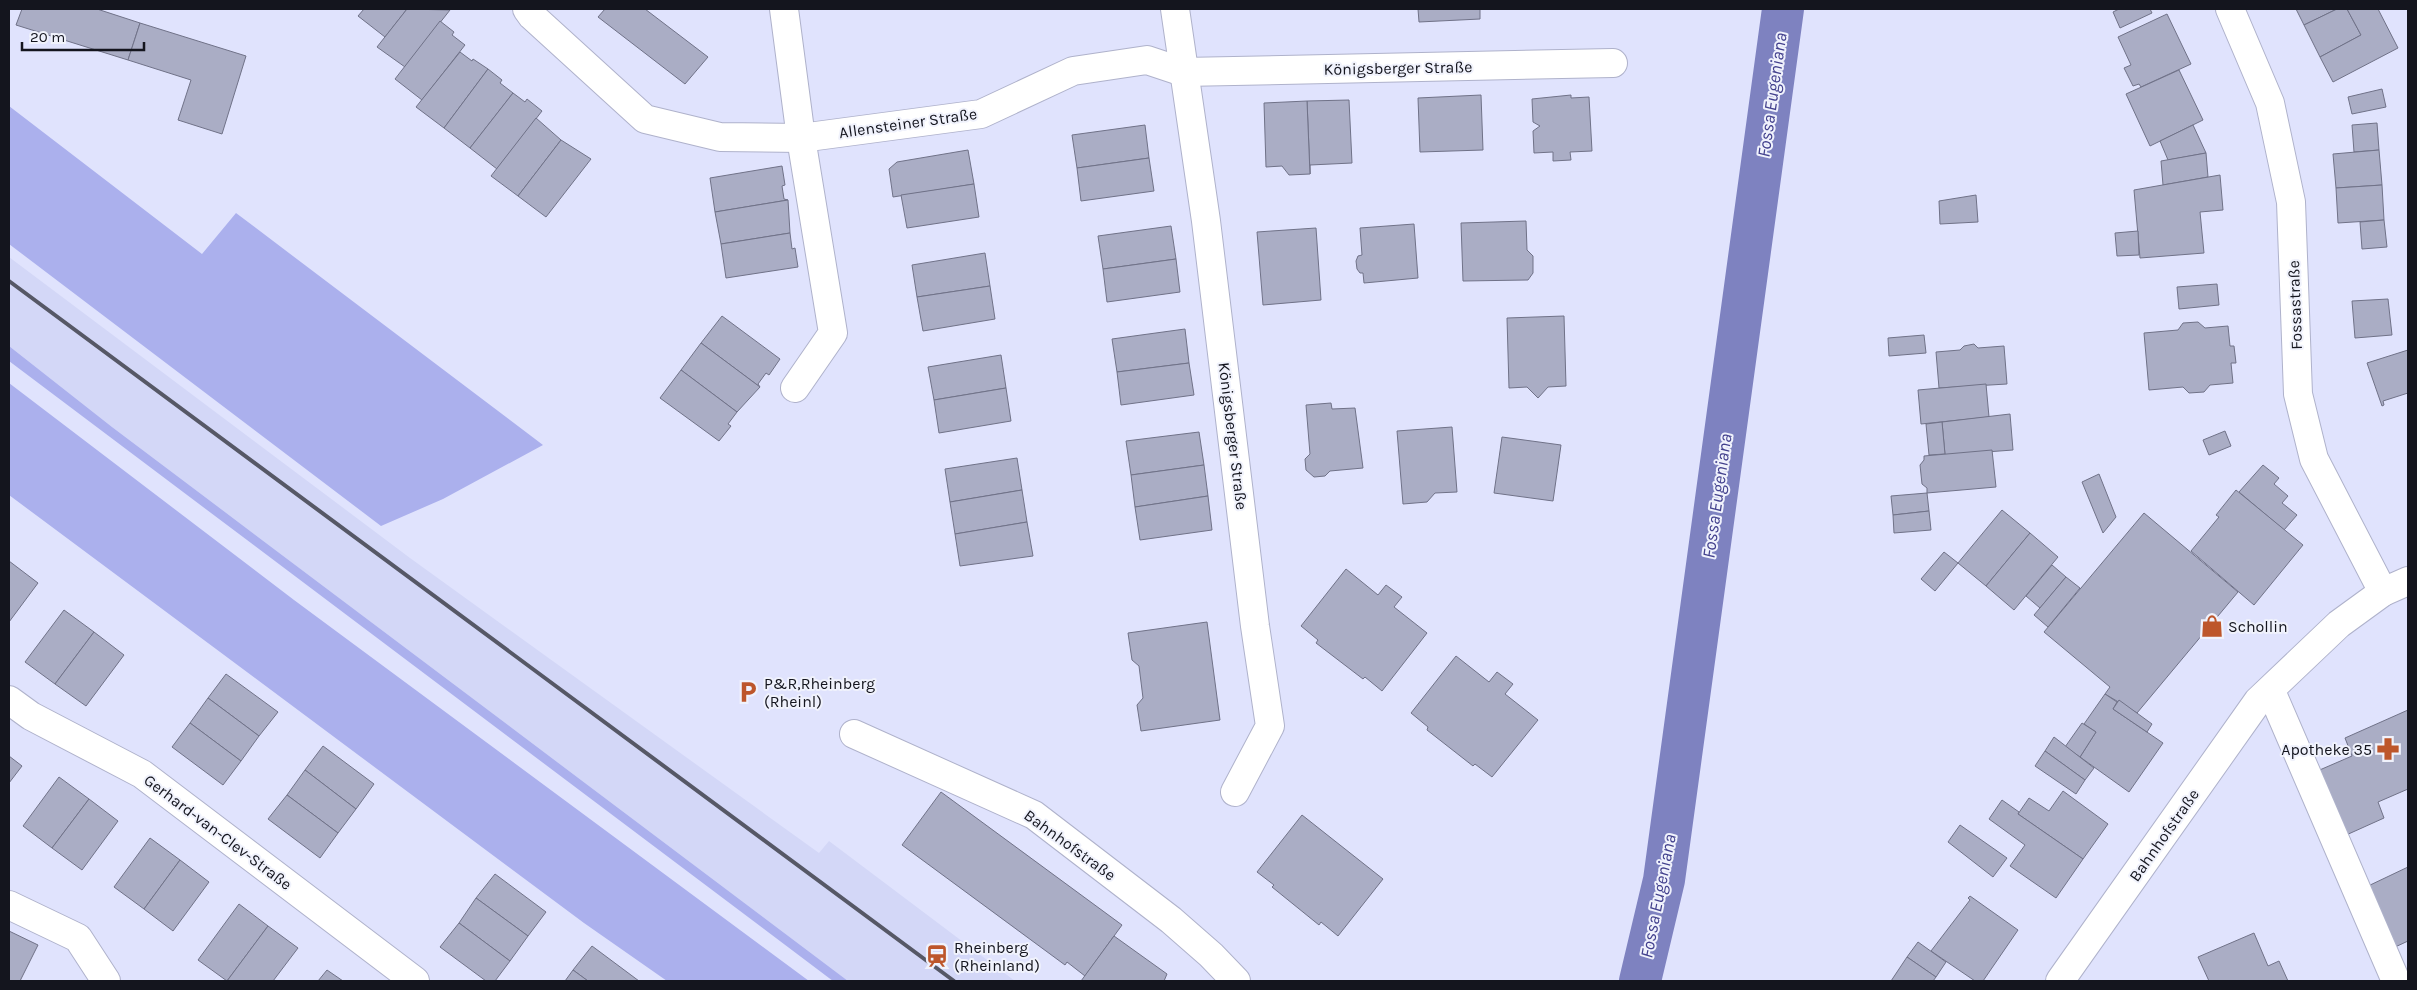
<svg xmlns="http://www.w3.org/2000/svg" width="2417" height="990" viewBox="0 0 2417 990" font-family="Karla,sans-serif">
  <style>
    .built { fill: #d3d7f7 }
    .green { fill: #abb0ed }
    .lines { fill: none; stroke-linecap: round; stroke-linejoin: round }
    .canal { stroke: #7e82c0; stroke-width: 42 }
    .building { fill: #aaadc5; stroke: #707288 }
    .minor-casing { stroke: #afb2cb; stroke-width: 30 }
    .minor { stroke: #fff; stroke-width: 28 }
    .rail { stroke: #565866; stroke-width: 4 }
    .labels { text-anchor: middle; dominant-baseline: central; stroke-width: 4; stroke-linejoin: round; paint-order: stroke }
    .street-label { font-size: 16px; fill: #14151e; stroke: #f0f2fc }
    .poi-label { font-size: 16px; fill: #14151e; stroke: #f0f2fc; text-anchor: start }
    .water-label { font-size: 18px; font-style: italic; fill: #42408d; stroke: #f0f2fc }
  </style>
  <rect width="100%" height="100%" fill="#e0e3fd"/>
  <path class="built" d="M9,257L410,558L819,853L829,841L1015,981H848L112,427L9,346Z"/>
  <g class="green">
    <path d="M9,106L202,254L236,213L543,445L443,499L381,526L9,244Z"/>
    <path d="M9,346L112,427L848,981H833L825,975L9,361Z"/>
    <path d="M9,383L294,600L809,981H667L584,923L9,495Z"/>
  </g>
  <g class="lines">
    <path class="canal" d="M1640,981L1664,880L1783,9"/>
  </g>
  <g class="building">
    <path d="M22,9H97L140,23L128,60L16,25Z"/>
    <path d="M364,9H407L385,37L358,16Z"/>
    <path d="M407,9L450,10L405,67L377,47Z"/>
    <path d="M605,9H645L708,57L685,84L598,17Z"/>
    <path d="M1418,9H1480V19L1419,22Z"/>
    <path d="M2119,9H2150L2152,13L2120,28L2113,12Z"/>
    <path d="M2296,9H2337L2304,25Z"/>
    <path d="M2337,9H2347L2361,35L2320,57L2304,25Z"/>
    <path d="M2347,9H2378L2398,48L2333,82L2320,57L2361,35Z"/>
    <path d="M2167,14L2191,64L2141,87L2139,84L2133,86L2124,68L2131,65L2118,37Z"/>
    <path d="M440,21L454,32L452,35L465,45L422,100L395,79Z"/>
    <path d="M140,23L246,56L222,134L178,120L191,80L128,60Z"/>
    <path d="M460,52L472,61L473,59L488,69L444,128L416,107Z"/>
    <path d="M488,69L502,80L500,83L513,93L470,148L444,128Z"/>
    <path d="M2179,70L2203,120L2150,146L2126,94Z"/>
    <path d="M2382,89L2386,107L2352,114L2348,97Z"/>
    <path d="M513,93L525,102L527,99L542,111L497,169L470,148Z"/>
    <path d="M1481,95L1483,150L1420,152L1418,98Z"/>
    <path d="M1571,95V98L1589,97L1592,151L1570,152L1571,160L1553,161V152L1534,153L1533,131L1540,126L1533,122L1532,99Z"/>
    <path d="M1349,100L1352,163L1310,165V174L1307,101Z"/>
    <path d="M1307,101L1310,174L1289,175L1282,166L1266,167L1264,103Z"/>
    <path d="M536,118L561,140L518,196L491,176Z"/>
    <path d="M2377,123L2379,150L2354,152L2352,125Z"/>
    <path d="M1145,125L1149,158L1077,168L1072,135Z"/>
    <path d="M2193,125L2206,153L2168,160L2160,141Z"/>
    <path d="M561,140L591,159L546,217L518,196Z"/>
    <path d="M968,150L974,184L893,197L889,169L897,162Z"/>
    <path d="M2379,150L2382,185L2336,188L2333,154Z"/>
    <path d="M2206,153L2208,177L2163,185L2161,161Z"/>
    <path d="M1149,158L1154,191L1081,201L1077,168Z"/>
    <path d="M782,166L785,185L782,186L784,199L788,200L715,212L710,178Z"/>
    <path d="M2220,175L2223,210L2200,212L2204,253L2140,258L2134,190Z"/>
    <path d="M974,184L979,217L907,228L901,195Z"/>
    <path d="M2382,185L2384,220L2338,223L2336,188Z"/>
    <path d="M1976,195L1978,222L1940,224L1939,201Z"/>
    <path d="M788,200L790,233L721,244L715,212Z"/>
    <path d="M2384,220L2387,247L2362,249L2360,222Z"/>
    <path d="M1526,221L1527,250L1533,256V273L1528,280L1463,281L1461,223Z"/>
    <path d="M1414,224L1418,278L1364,283L1363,273H1360L1357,269L1356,261L1358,256L1362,255L1360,228Z"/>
    <path d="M1171,226L1176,259L1103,269L1098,236Z"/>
    <path d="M1316,228L1321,300L1263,305L1257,232Z"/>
    <path d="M2138,231L2139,255L2117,256L2115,233Z"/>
    <path d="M790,233L792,249L795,248L798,267L726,278L721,244Z"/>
    <path d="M985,253L990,286L917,297L912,265Z"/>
    <path d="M1176,259L1180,292L1107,302L1103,269Z"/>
    <path d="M2217,284L2219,305L2179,309L2177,287Z"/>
    <path d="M990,286L995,319L923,331L917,297Z"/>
    <path d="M2388,299L2392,335L2355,338L2352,301Z"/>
    <path d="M722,316L780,359L769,375L766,373L758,384L760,387L701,343Z"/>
    <path d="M1564,316L1566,386L1548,387L1538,398L1527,387L1509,388L1507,318Z"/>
    <path d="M2198,322L2205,328L2228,326L2230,346H2234L2236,363H2231L2233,383L2210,385L2204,392L2189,393L2183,387L2149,390L2144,333L2178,330L2183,323Z"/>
    <path d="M1185,329L1189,363L1117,372L1112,339Z"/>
    <path d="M1924,335L1926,353L1889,356L1888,338Z"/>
    <path d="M701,343L760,387L737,412L681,370Z"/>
    <path d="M1974,344L1978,348L2004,346L2007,384L1939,388L1936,352L1960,350L1964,346Z"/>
    <path d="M2408,350V393L2383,401L2384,405L2382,406L2367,363Z"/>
    <path d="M1001,355L1006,388L934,400L928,367Z"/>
    <path d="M1189,363L1194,395L1121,405L1117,372Z"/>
    <path d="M681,370L737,412L728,424L731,426L719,441L660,398Z"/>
    <path d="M1986,384L1989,417L1921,424L1918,390Z"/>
    <path d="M1006,388L1011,421L939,433L934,400Z"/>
    <path d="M1331,403L1332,409L1355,408L1363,468L1330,471L1325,476L1314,477L1306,470L1305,459L1310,454L1306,405Z"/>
    <path d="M2010,414L2013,450L1945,455L1942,422Z"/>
    <path d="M1942,422L1945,454L1929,455L1926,424Z"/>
    <path d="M1452,427L1457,492L1435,493L1427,502L1403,504L1397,431Z"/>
    <path d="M2225,431L2231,446L2209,455L2203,440Z"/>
    <path d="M1199,432L1204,465L1131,475L1126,441Z"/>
    <path d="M1502,437L1561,445L1553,501L1494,493Z"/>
    <path d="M1992,450L1996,487L1927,493V488L1922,484L1920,465L1924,460V456Z"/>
    <path d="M1017,458L1022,490L950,502L945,469Z"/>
    <path d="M1204,465L1208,496L1135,507L1131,475Z"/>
    <path d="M2263,465L2279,478L2274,484L2288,496L2282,503L2297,515L2284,530L2239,492Z"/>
    <path d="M2099,474L2116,517L2103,533L2082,482Z"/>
    <path d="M1022,490L1027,522L955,534L950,502Z"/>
    <path d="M2236,490L2303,545L2254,605L2191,551L2219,517L2216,515Z"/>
    <path d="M1927,493L1929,511L1893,515L1891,496Z"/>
    <path d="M1208,496L1212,530L1140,540L1135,507Z"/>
    <path d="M2002,510L2030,533L1986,586L1958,563Z"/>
    <path d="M1929,511L1931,530L1894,533L1893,515Z"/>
    <path d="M2144,513L2238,592L2137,713L2105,694L2110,687L2044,632Z"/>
    <path d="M1027,522L1033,556L960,566L955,534Z"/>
    <path d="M2030,533L2058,557L2014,610L1986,586Z"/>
    <path d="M1944,552L1958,563L1935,591L1921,579Z"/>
    <path d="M9,561L38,583L9,622Z"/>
    <path d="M2052,565L2066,577L2040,608L2026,596Z"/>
    <path d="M1346,569L1378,595L1386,585L1402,597L1394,607L1427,633L1382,691L1365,677L1363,679L1316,643L1318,640L1301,626Z"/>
    <path d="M2066,577L2080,588L2048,627L2034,615Z"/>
    <path d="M64,610L94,632L55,684L25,662Z"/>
    <path d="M1207,622L1220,720L1141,731L1137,705L1143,698L1139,666L1132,660L1128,633Z"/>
    <path d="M94,632L124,655L86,706L55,684Z"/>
    <path d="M1456,656L1489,682L1497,672L1513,684L1505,694L1538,720L1492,777L1475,764L1473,766L1427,730L1428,727L1411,713Z"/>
    <path d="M226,674L278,712L259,736L208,698Z"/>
    <path d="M2105,694L2117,702L2113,709L2163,743L2129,792L2080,757L2096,732L2084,724Z"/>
    <path d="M208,698L259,736L241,761L190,723Z"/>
    <path d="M2119,700L2152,724L2147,732L2113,709Z"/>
    <path d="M2408,710V789L2378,802L2384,818L2344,836L2315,772L2352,756L2345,738Z"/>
    <path d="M190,723L241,761L223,785L172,747Z"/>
    <path d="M2082,723L2096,732L2080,757L2065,747Z"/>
    <path d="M2054,737L2094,768L2085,780L2045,751Z"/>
    <path d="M323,746L374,784L356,809L305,770Z"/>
    <path d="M2045,751L2085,780L2076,794L2035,766Z"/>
    <path d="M9,756L22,766L9,783Z"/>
    <path d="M305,770L356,809L338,833L287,795Z"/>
    <path d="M59,777L89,799L52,848L23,826Z"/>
    <path d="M2063,791L2108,824L2083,859L2018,814L2029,798L2049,811Z"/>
    <path d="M941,792L1122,925L1085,976L1067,962L1065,965L902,845Z"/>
    <path d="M287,795L338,833L320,858L268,819Z"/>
    <path d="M89,799L118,821L82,870L52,848Z"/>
    <path d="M2002,800L2019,812L2018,814L2083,859L2056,898L2010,866L2025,845L1989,819Z"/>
    <path d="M1302,815L1383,879L1338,936L1321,922L1319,925L1272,887L1274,885L1257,872Z"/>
    <path d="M1960,825L2007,858L1993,877L1948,842Z"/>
    <path d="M150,838L180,860L144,909L114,887Z"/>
    <path d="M180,860L209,882L173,931L144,909Z"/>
    <path d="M2408,867V941L2393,948L2366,887Z"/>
    <path d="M495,874L546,912L528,936L476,898Z"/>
    <path d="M1970,896L2018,930L1983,981H1975L1931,951L1970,900L1968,898Z"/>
    <path d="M476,898L528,936L510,961L459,923Z"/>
    <path d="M239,904L268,926L227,981L198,960Z"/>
    <path d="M459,923L510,961L495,981H486L440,947Z"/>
    <path d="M268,926L298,948L273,981H227Z"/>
    <path d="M9,931L38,945L20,981H9Z"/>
    <path d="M2254,933L2268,966L2279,961L2288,981H2209L2198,957Z"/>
    <path d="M1114,936L1167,974L1164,981H1081Z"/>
    <path d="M1918,942L1946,962L1936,977L1907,957Z"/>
    <path d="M592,946L639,981H588L573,970Z"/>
    <path d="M1907,957L1936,977L1933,981H1891Z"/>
    <path d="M327,970L343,981H318Z"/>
    <path d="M573,970L588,981H565Z"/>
  </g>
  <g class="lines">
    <defs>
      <g id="minor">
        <path d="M527,9L532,16L645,119L720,137L801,138L981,114L1073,71L1147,60L1183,72L1613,63"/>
        <path d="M784,9L801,138L833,333L795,388"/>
        <path d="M1175,9L1206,221L1255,626L1270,726L1235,792"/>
        <path d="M2230,9L2270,103L2291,202L2298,394L2314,459L2383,592"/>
        <path d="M2271,691L2396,981"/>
        <path d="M9,700L31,716L142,774L415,981"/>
        <path d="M854,734L1034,815L1171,920L1211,955L1236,981"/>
        <path d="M9,905L78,938L106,981"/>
        <path d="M2060,981L2258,701L2339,624L2383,592L2408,581"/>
      </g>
    </defs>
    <use href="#minor" class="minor-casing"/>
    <use href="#minor" class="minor"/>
    <path class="rail" d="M9,281L954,981"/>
  </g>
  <defs>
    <symbol id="shop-bare" viewBox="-9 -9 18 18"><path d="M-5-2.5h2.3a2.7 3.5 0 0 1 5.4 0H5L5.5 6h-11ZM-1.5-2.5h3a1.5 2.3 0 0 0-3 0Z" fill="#bd562b" stroke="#f0f2fc" stroke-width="2.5" paint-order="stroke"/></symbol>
    <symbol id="parking-bare" viewBox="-9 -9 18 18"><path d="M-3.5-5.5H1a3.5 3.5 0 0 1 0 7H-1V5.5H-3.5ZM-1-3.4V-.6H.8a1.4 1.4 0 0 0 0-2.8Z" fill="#bd562b" stroke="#f0f2fc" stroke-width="2.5" paint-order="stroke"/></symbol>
    <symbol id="pharmacy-bare" viewBox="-9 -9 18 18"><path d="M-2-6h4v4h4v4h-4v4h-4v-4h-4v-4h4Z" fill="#bd562b" stroke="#f0f2fc" stroke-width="2.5" paint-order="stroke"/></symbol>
    <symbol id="station-bare" viewBox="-9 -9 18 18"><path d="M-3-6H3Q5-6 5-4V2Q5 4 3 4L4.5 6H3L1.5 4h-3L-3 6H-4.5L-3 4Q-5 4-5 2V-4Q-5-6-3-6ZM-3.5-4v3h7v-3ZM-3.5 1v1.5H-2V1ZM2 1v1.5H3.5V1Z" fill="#bd562b" stroke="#f0f2fc" stroke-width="2.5" paint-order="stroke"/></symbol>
  </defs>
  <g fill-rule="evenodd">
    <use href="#shop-bare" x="2196" y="610" width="32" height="32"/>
    <use href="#parking-bare" x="732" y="676" width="32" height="32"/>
    <use href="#pharmacy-bare" x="2372" y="733" width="32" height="32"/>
    <use href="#station-bare" x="921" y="940" width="32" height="32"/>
  </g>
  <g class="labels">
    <g class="street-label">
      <text transform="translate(1398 68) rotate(-1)">Königsberger Straße</text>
      <text transform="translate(908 123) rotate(-8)">Allensteiner Straße</text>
      <text transform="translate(2295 305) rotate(-92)">Fossastraße</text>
      <text transform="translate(1233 436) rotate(83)">Königsberger Straße</text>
      <text transform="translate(218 832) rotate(37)">Gerhard-van-Clev-Straße</text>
      <text transform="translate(2164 835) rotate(-55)">Bahnhofstraße</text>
      <text transform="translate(1070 845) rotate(36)">Bahnhofstraße</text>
    </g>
    <g class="poi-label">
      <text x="2228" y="626">Schollin</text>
      <text x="764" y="683">P&amp;R,Rheinberg<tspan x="764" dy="18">(Rheinl)</tspan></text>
      <text x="2372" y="749" text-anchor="end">Apotheke 35</text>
      <text x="954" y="947">Rheinberg<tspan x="954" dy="18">(Rheinland)</tspan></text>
    </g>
    <g class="water-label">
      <text transform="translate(1772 95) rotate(-82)">Fossa Eugeniana</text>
      <text transform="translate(1717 496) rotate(-82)">Fossa Eugeniana</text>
      <text transform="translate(1658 896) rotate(-79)">Fossa Eugeniana</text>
    </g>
  </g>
  <rect width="2417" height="990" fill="none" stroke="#14151e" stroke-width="20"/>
  <path d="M22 42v8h122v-8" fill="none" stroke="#14151e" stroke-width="2.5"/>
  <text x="30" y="42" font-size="15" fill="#14151e" stroke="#f0f2fc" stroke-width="4" paint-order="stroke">20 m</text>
</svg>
